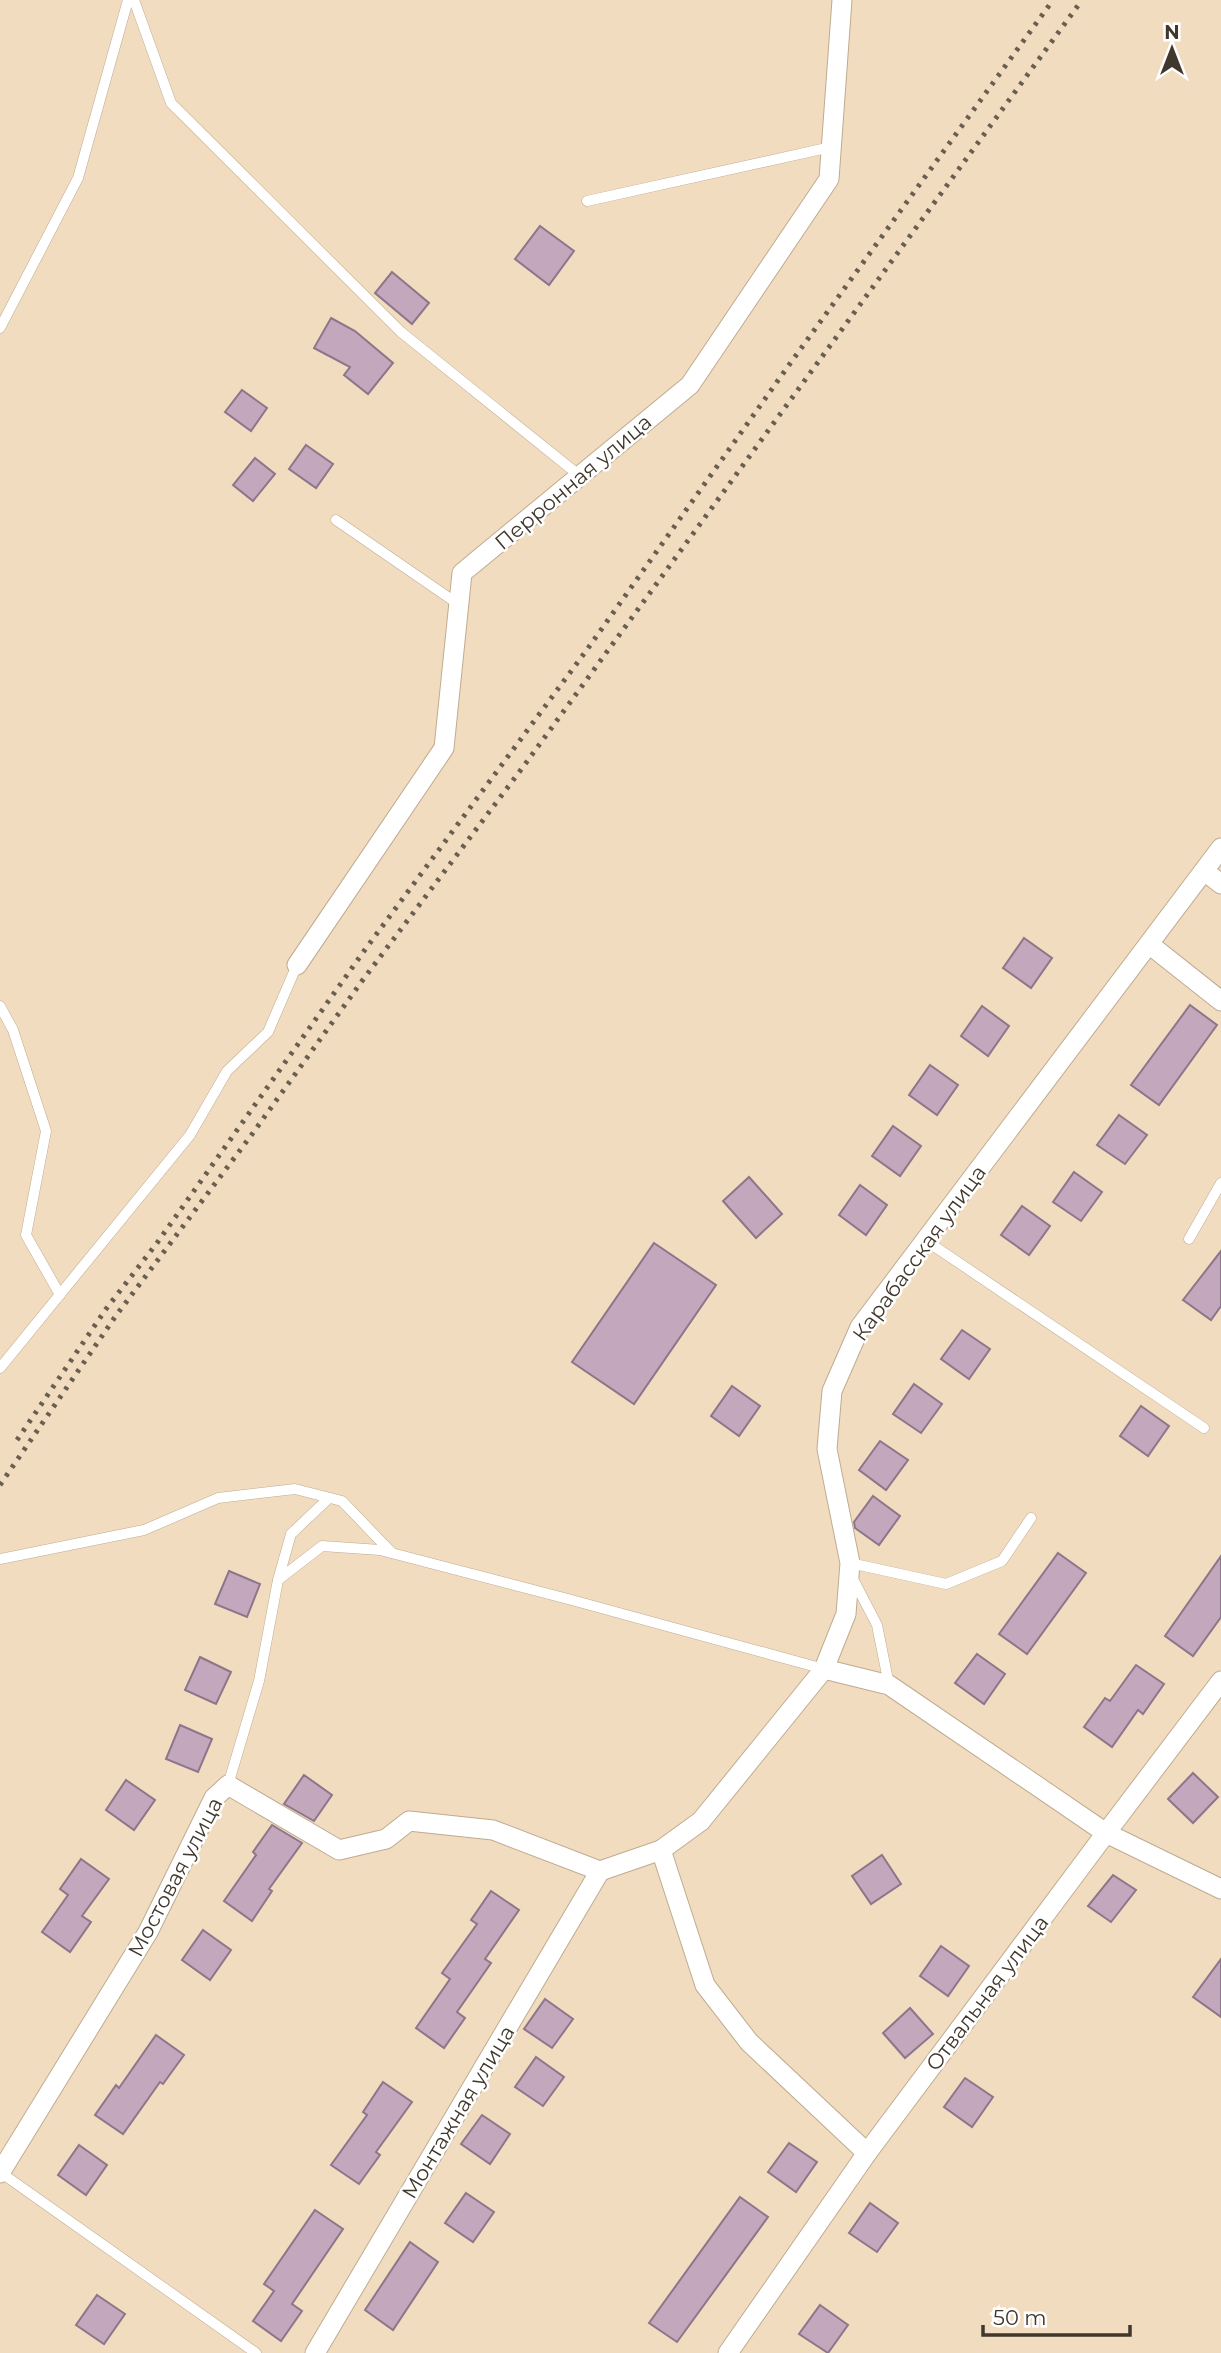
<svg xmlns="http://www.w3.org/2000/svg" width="1221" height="2353" viewBox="0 0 1221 2353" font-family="Montserrat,sans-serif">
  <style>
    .building { fill: #c2a7bd; stroke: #8e758a; stroke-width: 2 }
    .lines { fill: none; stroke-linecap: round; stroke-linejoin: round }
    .service-casing { stroke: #bfab90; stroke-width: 11 }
    .minor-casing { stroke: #bfab90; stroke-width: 21 }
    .service { stroke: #fff; stroke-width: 10 }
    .minor { stroke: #fff; stroke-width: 19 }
    .rail { stroke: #695e4f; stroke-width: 5; stroke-dasharray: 3.5 7; stroke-linecap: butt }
    .labels { text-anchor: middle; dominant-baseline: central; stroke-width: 5; stroke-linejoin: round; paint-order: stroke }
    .street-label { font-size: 21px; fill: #40382d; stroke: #fff }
  </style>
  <rect width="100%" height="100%" fill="#f1dcc0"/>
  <g class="building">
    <path d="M540,226L574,251L549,285L515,259Z"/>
    <path d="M392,272L429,303L412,324L375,293Z"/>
    <path d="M331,318L355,331L393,363L368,394L344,375L350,367L314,348Z"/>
    <path d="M242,390L267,408L251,431L225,412Z"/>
    <path d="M306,445L333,464L316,488L289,469Z"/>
    <path d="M255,458L275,474L253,501L233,485Z"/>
    <path d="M1024,938L1052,958L1031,988L1003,968Z"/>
    <path d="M1190,1005L1217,1025L1159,1105L1131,1085Z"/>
    <path d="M982,1006L1009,1026L988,1056L961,1036Z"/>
    <path d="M930,1065L958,1085L937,1115L909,1095Z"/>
    <path d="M1119,1115L1147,1135L1125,1164L1097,1145Z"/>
    <path d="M893,1126L921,1146L900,1176L872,1156Z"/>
    <path d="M1074,1172L1102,1192L1081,1221L1053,1202Z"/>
    <path d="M749,1177L782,1214L756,1238L723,1201Z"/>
    <path d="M860,1185L887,1205L866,1235L839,1215Z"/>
    <path d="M1022,1206L1050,1226L1029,1255L1001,1235Z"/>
    <path d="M654,1243L716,1285L634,1404L572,1362Z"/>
    <path d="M1221,1251V1306L1211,1320L1183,1300Z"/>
    <path d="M962,1330L990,1349L969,1379L941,1359Z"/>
    <path d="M914,1384L942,1404L921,1433L893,1414Z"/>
    <path d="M732,1386L760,1406L739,1436L711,1416Z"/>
    <path d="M1141,1406L1169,1426L1148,1456L1120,1436Z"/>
    <path d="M880,1441L908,1460L886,1490L859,1470Z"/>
    <path d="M873,1496L900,1516L879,1545L855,1528L854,1522Z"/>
    <path d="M1058,1553L1086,1573L1027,1654L999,1634Z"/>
    <path d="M1221,1556V1617L1193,1656L1165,1636Z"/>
    <path d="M229,1571L260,1584L247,1617L215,1604Z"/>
    <path d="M977,1654L1005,1674L984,1704L955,1683Z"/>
    <path d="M200,1657L231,1672L216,1704L185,1690Z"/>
    <path d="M1136,1665L1164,1684L1143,1714L1138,1710L1112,1747L1084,1727L1105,1698L1110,1701Z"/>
    <path d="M180,1725L212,1739L198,1772L166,1759Z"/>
    <path d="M1193,1773L1218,1797L1193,1823L1168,1799Z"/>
    <path d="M304,1775L332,1795L314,1821L284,1804Z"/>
    <path d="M126,1780L155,1800L134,1830L106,1810Z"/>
    <path d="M272,1825L302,1843L269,1889L272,1891L252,1921L224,1901L256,1855L253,1852Z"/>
    <path d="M882,1855L901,1884L871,1904L852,1876Z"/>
    <path d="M81,1859L109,1879L82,1916L91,1922L70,1952L42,1932L68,1895L60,1889Z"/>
    <path d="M1113,1875L1136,1890L1111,1922L1088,1906Z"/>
    <path d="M491,1891L519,1910L485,1959L491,1963L457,2012L465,2018L444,2048L416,2028L450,1979L442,1973L477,1924L471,1920Z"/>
    <path d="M203,1930L231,1950L210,1980L182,1960Z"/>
    <path d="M941,1946L969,1966L948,1996L920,1976Z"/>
    <path d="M1221,1959V2017L1193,1997Z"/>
    <path d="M545,1999L573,2019L552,2048L524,2029Z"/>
    <path d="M910,2008L933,2034L905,2058L883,2033Z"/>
    <path d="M156,2035L184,2055L163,2084L160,2082L123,2134L95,2115L116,2085L119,2088Z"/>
    <path d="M536,2057L564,2077L543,2106L515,2087Z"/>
    <path d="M965,2078L993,2097L972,2127L944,2107Z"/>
    <path d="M383,2082L412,2102L376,2152L380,2155L359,2184L331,2165L367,2115L363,2112Z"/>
    <path d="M482,2115L510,2134L490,2164L461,2144Z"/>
    <path d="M789,2143L817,2162L796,2192L768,2172Z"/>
    <path d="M79,2145L107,2165L86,2195L58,2175Z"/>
    <path d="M466,2193L494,2212L473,2242L445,2223Z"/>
    <path d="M740,2197L768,2217L677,2342L649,2323Z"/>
    <path d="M870,2203L898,2223L877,2252L849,2233Z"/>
    <path d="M315,2210L343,2229L292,2304L302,2311L281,2341L253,2321L274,2291L264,2284Z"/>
    <path d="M410,2242L438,2262L393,2330L365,2310Z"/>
    <path d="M97,2295L125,2314L104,2344L76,2325Z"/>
    <path d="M820,2305L848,2325L828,2353L799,2334Z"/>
  </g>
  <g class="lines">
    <defs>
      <g id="service">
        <path d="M134,0L171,103L401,332L580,476"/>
        <path d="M587,201L831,147"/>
        <path d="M0,328L78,178L128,0"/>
        <path d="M336,520L458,604"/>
        <path d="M0,1006L13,1030L46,1131L26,1235L60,1295"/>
        <path d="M1189,1239L1221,1183"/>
        <path d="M925,1240L1204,1428"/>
        <path d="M0,1368L190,1135L227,1071L268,1032L297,965"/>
        <path d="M0,1559L144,1530L218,1498L295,1489L342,1501L392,1553"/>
        <path d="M850,1563L946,1584L1002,1561L1031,1518"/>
        <path d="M853,1579L877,1625L889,1685"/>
        <path d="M278,1580L291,1534L329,1498"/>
        <path d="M228,1785L259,1681L278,1580L322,1546L380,1550L568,1599L824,1669"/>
        <path d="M0,2172L256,2353"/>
      </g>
      <g id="minor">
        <path d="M1204,871L1221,884"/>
        <path d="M1149,944L1221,1001"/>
        <path d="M297,965L444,748L462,573L690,385L829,179L842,0"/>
        <path d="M824,1669L889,1685L1106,1833L867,2153"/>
        <path d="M1221,1681L1106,1833L1221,1889"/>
        <path d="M661,1850L705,1985L749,2042L867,2153L728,2353"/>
        <path d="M600,1871L661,1850L701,1821L824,1669L846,1614L850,1563L827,1449L832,1391L860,1327L1221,848"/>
        <path d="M0,2173L148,1932L214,1798L228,1785L339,1850L386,1839L409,1821L493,1830L600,1871"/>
        <path d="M315,2353L600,1871"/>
      </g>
    </defs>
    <use href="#service" class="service-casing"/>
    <use href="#minor" class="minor-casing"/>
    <use href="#service" class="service"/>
    <use href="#minor" class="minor"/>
    <g class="rail">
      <path d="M17,1440L106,1309L157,1243L364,951L586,651L789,365L1053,0"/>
      <path d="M0,1485L115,1317L250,1137L362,981L523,767L1082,0"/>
    </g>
  </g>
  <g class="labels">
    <g class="street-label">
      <text transform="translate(573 482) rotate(-40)">Перронная улица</text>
      <text transform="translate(919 1253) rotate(-54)">Карабасская улица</text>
      <text transform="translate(175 1877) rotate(-62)">Мостовая улица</text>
      <text transform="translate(987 1993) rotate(-53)">Отвальная улица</text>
      <text transform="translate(458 2112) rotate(-59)">Монтажная улица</text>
    </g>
  </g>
  <g transform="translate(1172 49)" stroke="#ffffff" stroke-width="5" paint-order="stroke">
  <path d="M0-5L12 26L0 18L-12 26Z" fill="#40382d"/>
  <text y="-10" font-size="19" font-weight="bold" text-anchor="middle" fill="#40382d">N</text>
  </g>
  <path d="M983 2325v10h147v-10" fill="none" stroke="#40382d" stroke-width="3.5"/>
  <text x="993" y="2325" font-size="21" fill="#40382d" stroke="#ffffff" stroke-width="5" paint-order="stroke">50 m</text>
</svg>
